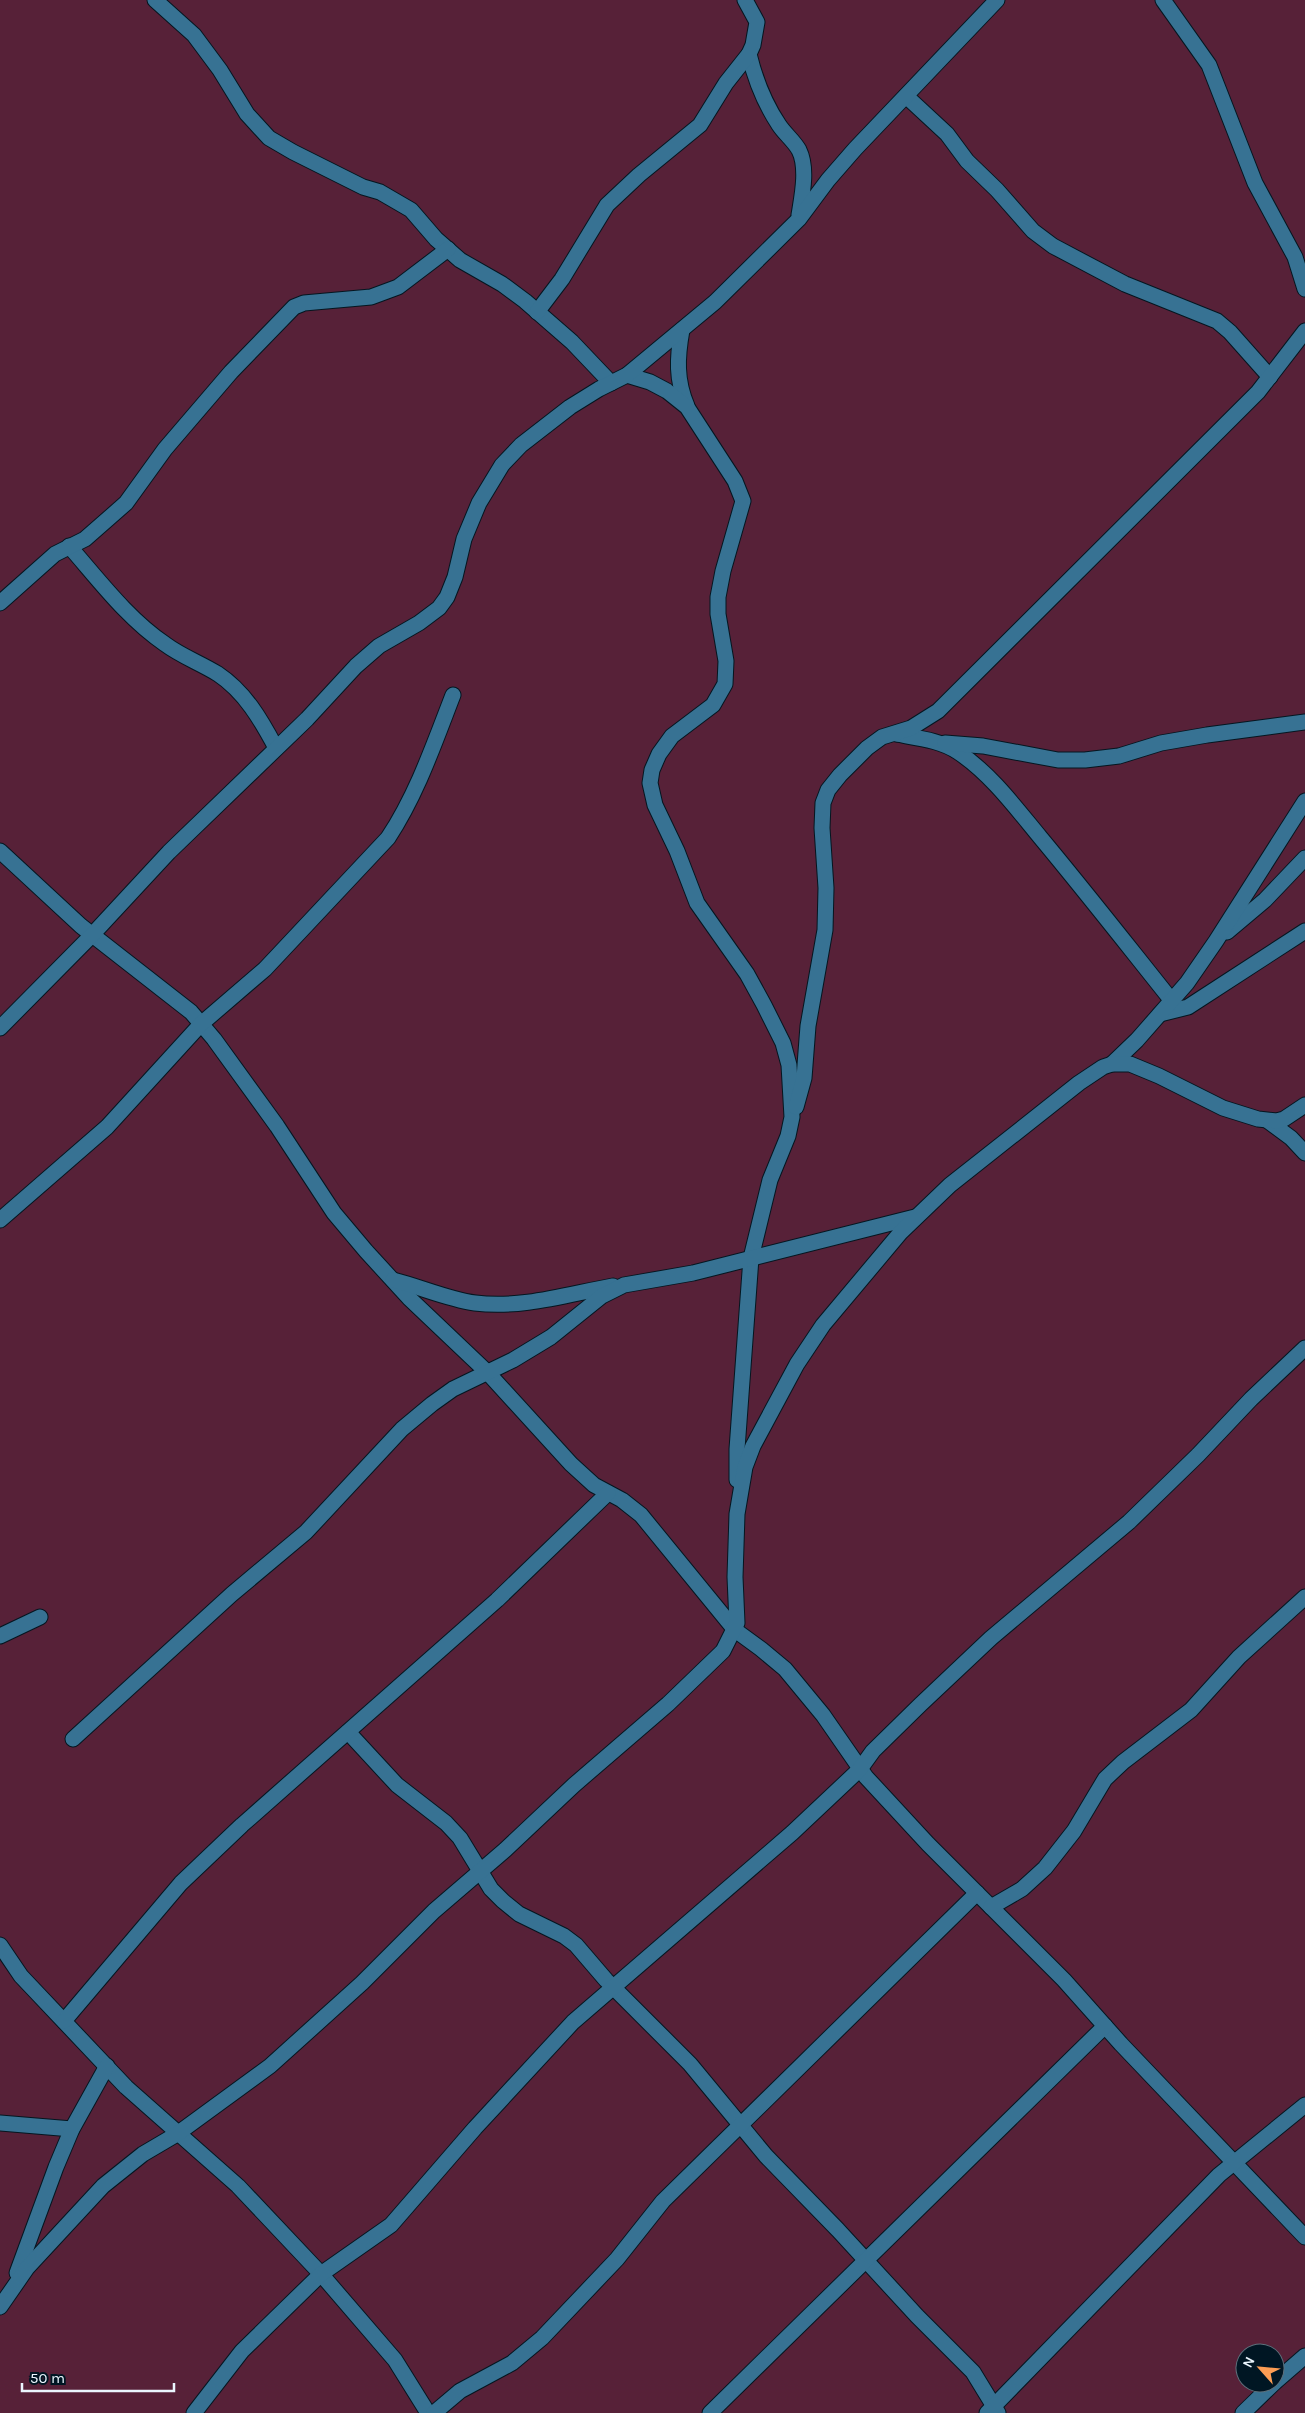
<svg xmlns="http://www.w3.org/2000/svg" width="1305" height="2413" viewBox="0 0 1305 2413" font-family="Karla,sans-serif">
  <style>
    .green { fill: #572138; fill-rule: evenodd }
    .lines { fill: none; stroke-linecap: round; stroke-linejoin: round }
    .minor-casing { stroke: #041620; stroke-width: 17 }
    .minor { stroke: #377293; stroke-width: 15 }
  </style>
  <rect width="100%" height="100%" fill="#002f47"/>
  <path class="green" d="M0,0H1305V2413H0ZM1245,2353H1275V2383H1245Z"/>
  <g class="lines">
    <defs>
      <g id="minor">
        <path d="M155,0L194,35L220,70L247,114L269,138L293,152L363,187L380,192L411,210L436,239L460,260L502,284L525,301L572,342L611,383"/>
        <path d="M1163,0L1209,65L1255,183L1295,257L1305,289"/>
        <path d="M749,54C755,79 765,104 779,125C785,134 794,141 799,150C808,168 802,196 799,215"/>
        <path d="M906,96L947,134L967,161L997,190L1033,231L1053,246L1125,284L1217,321L1230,332L1270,377"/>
        <path d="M537,312L562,279L607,205L639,175L700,125L726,83L749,54L753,45L757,22L745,0"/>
        <path d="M682,330C677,358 676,380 687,406"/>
        <path d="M627,375L650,382L667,391L687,407L735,481L743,501L723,571L718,597V614L726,661L725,684L713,705L672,736L659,754L652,770L650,783L655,805L677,851L697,903L747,974L764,1005L783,1043L789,1065L792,1117L788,1136L770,1180L751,1258L737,1449V1480"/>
        <path d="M69,546C99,580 127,618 165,644C181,656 200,663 218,674C245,692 261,720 276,748"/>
        <path d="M0,603L55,554L85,539L126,503L165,449L231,372L294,307L304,303L371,297L398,287L448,249"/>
        <path d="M896,734C917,738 940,740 958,752C990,773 1016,808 1040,837C1085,891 1128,946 1172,1001"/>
        <path d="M945,743L983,746L1058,760H1085L1119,756L1161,743L1207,735L1305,722"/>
        <path d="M0,851L81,926L191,1012L214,1039L277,1126L334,1213L366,1251L409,1298L488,1373L571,1464L594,1485L622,1500L641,1515L735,1630L761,1649L785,1669L823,1715L866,1777L928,1844L1064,1980L1121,2044L1305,2237"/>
        <path d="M1227,932L1265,900L1305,858"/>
        <path d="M1160,1014L1188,1007L1305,931"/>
        <path d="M0,1028L92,935L169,852L307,719L356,666L379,646L419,623L439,608L447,597L455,577L464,539L479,503L502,465L521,445L570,407L599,389L627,375L715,302L799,219L828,180L855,149L997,0"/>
        <path d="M1112,1064L1137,1040L1187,983L1216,941L1305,801"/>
        <path d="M796,1107L804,1078L808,1026L825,930L826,888L822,828L823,803L828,790L840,775L867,748L882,737L911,728L938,711L1258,392L1305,331"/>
        <path d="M1268,1121L1291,1138L1305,1153"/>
        <path d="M0,1220L107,1127L201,1024L265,969L388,838C417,794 434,744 453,695"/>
        <path d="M393,1280C421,1287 447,1299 475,1303C522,1309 568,1294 613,1286"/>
        <path d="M0,1636L40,1617"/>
        <path d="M348,1732L397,1785L446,1823L460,1838L491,1889L503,1901L519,1914L564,1936L576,1945L606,1980L690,2064L766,2156L838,2230L917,2316L973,2372L998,2413"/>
        <path d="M73,1739L232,1594L306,1532L402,1429L432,1404L453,1389L513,1360L551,1337L602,1296L624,1285L693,1273L915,1217"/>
        <path d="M991,1907L1022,1889L1045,1868L1074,1831L1105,1779L1123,1762L1191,1710L1239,1657L1305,1597"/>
        <path d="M0,1945L21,1976L126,2087L238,2186L321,2274L395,2360L428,2413"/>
        <path d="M64,2021L181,1883L242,1825L497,1600L608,1493"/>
        <path d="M0,2123L72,2129"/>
        <path d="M17,2273L56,2167L72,2129L107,2066"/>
        <path d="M0,2307L27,2268L103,2186L143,2154L177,2134L270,2066L362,1983L434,1911L505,1850L574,1785L668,1704L723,1651L737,1623L735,1577L737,1514L745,1467L753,1446L797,1364L823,1325L901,1232L950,1185L1079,1083L1103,1067L1112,1064H1130L1159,1076L1223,1108L1258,1119L1277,1121L1284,1119L1305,1105"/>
        <path d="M1275,2382L1305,2356"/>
        <path d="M194,2413L242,2351L321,2274L391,2225L475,2128L573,2022L792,1833L860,1769L873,1751L921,1704L991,1638L1129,1522L1198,1455L1251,1399L1305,1348"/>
        <path d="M434,2413L460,2391L512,2363L542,2338L617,2259L663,2201L977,1893"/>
        <path d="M710,2413L1105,2026"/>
        <path d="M987,2413L1219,2175L1305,2105"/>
        <path d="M1243,2413L1274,2383"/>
      </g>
    </defs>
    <use href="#minor" class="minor-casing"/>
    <use href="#minor" class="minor"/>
  </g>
  <g transform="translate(1260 2368) rotate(297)"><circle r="24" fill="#001623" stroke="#5e707b"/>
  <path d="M0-4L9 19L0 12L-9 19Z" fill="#fc9d54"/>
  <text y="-8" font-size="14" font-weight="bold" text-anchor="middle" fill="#ebf6fe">N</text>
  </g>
  <path d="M22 2383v8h152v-8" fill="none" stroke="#ebf6fe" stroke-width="2.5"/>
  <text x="30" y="2383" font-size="15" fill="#ebf6fe" stroke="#001623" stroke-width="4" paint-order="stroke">50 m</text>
</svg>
